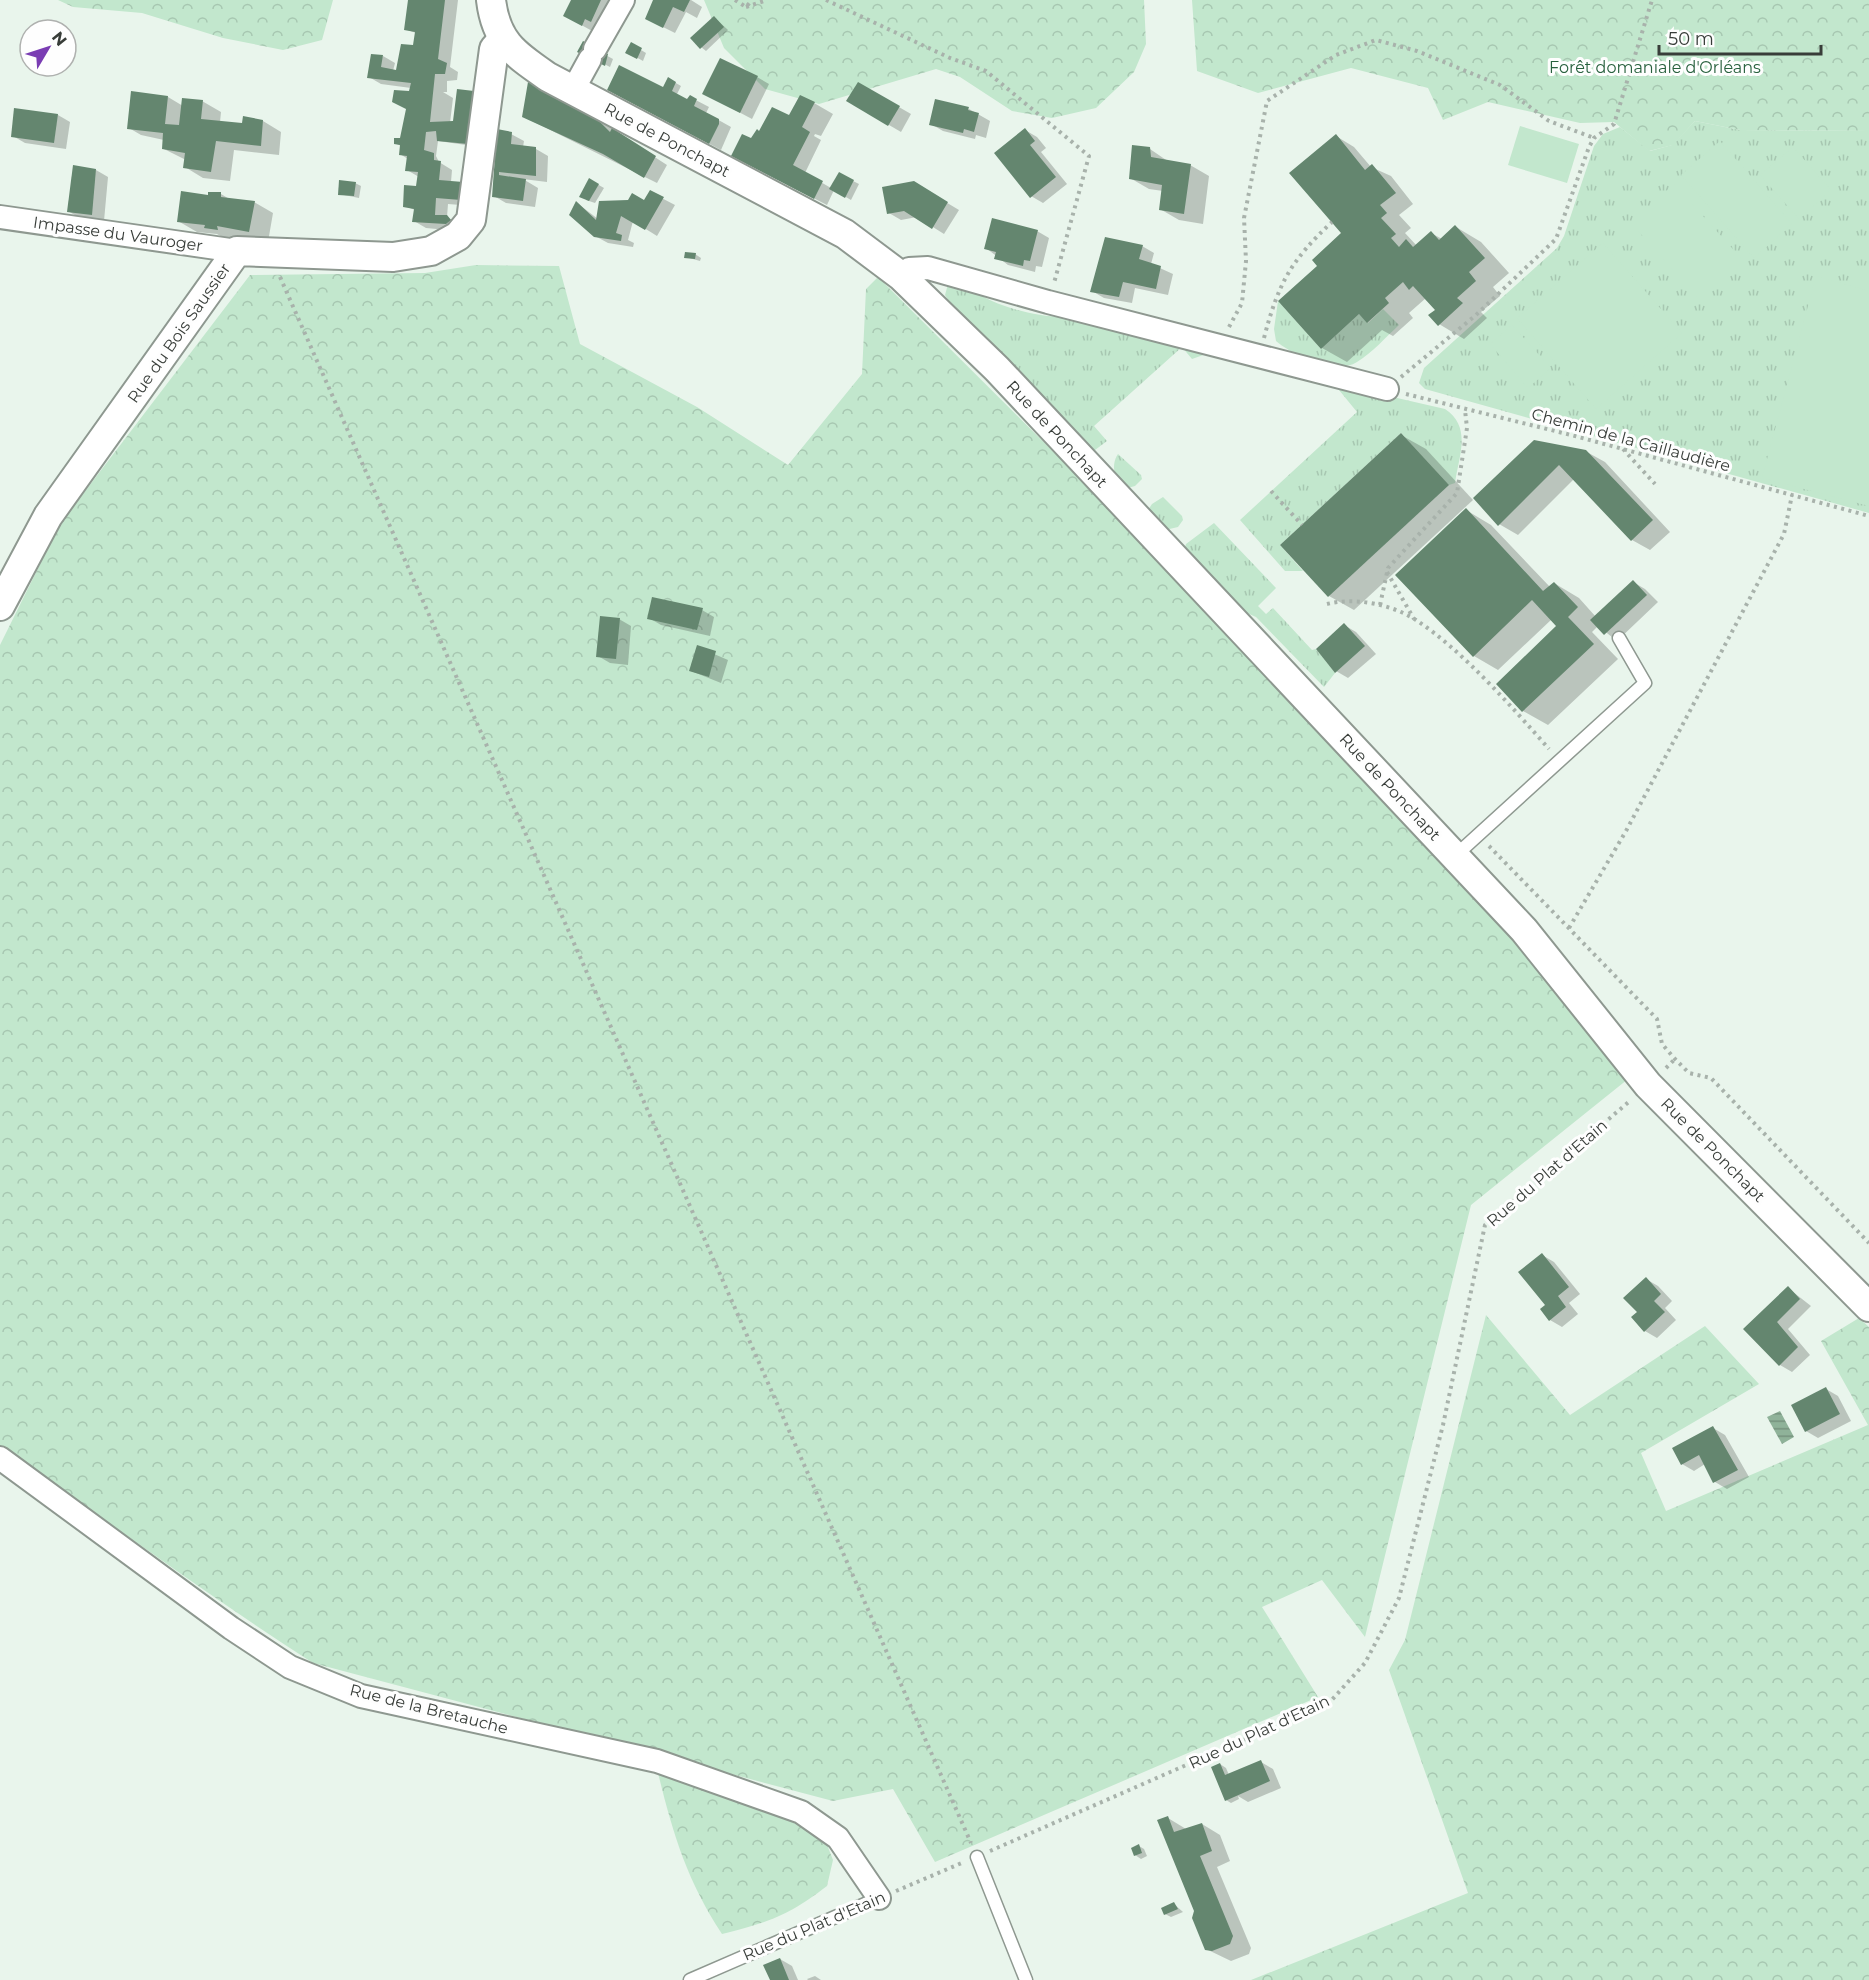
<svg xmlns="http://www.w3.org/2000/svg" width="1869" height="1980" viewBox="0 0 1869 1980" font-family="Montserrat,sans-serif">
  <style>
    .grass { fill: url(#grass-tufts) }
    .forest { fill: url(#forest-crowns) }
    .park { fill: #c2e7cd }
    .water { fill: url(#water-rules) }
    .shadow { fill: #0003 }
    .building { fill: #64866f }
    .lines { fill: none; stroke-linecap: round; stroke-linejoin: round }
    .service-casing { stroke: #8e9890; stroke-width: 15 }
    .minor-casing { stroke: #8e9890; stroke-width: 26 }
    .tertiary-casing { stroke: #8e9890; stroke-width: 32 }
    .path { stroke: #a8b2ab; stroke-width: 4; stroke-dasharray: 3 4.5; stroke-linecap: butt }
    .service { stroke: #fff; stroke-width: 12 }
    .minor { stroke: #fff; stroke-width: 22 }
    .tertiary { stroke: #fff; stroke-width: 28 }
    .labels { text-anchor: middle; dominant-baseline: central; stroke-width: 6; stroke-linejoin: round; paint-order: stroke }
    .park-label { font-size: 16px; fill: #28613e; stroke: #fefefe }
    .street-label { font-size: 16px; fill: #383d39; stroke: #fefefe }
  </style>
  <defs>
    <pattern id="grass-tufts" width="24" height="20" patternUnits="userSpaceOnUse" patternTransform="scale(1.5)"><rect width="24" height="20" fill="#c2e7cd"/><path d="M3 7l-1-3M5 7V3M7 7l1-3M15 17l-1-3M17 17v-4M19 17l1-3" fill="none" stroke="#a7c7b1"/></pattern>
    <pattern id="forest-crowns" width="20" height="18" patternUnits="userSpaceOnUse" patternTransform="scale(1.5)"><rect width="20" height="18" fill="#c2e7cd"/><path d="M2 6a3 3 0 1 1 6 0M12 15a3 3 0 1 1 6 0" fill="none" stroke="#a7c7b1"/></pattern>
    <pattern id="water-rules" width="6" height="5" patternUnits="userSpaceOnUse" patternTransform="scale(1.5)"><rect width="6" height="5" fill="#8fb299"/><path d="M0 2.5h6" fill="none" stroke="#76927e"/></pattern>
  </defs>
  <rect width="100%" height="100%" fill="#e9f5ec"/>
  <g class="grass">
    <path d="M1695,121L1740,130L1869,131V513L1425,389L1419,383L1424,368L1557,248L1564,236L1594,146L1603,134L1620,127L1650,151L1672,145Z"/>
    <path d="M948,284C972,286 972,292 992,301C1014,311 1052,320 1075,316L1209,353L1192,359L1182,347L1094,426L1107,441L1095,450L1088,449L953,308L945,295Z"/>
    <path d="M1278,301L1321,349L1359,314L1368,323L1383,309L1399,325C1386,337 1372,353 1357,362C1335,376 1294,356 1276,341L1274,329Z"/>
    <path d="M1345,386L1445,409C1472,427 1459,455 1455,483L1449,485L1401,433L1280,545L1303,571H1285L1240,520L1357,412L1339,390Z"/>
    <path d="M1118,454L1141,475L1142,479L1135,486L1124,489C1115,479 1110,466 1118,454Z"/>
    <path d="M1163,497L1182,516L1183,520L1178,527L1161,531L1148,510L1152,504Z"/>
    <path d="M1214,523L1276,588L1258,606L1266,614L1273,608L1312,650L1316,649L1335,673L1324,687L1256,617L1231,606L1183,553L1186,544Z"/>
  </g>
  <g class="forest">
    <path d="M58,0H333L322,40L283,50L223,38L142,13L73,7Z"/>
    <path d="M704,0H1144L1146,44L1134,72L1096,108L1052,118L1012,111L960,77L936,69L819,104L765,89L724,48Z"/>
    <path d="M1192,0H1869V131L1740,130L1695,121L1673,145L1649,151L1614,122L1580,123L1488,102L1443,120L1428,88L1351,68L1258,93L1197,71Z"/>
    <path d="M476,265L559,266L580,344L697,407L788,465L862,374L866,289L878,277L1176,574L1643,1067L1471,1205L1365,1637L1322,1580L1262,1607L1318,1697L935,1862L893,1789L833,1801L313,1663C206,1595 106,1518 0,1449V645L60,524L250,275L425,273Z"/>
    <path d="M1486,1315L1570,1415L1705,1326L1759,1384L1641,1453L1666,1511L1868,1425L1821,1341L1859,1318L1869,1327V1980H1251L1468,1893L1389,1670L1405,1640Z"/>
    <path d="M658,1773L759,1800L824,1837L833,1860L827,1886C788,1916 769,1922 722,1934C687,1881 673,1834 658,1773Z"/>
  </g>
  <g class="park">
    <path d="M1520,126L1579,144L1567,183L1508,165Z"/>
    <path d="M1720,141L1792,224L1754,258L1681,175Z"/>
    <path d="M1793,147L1831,190L1799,219L1760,175Z"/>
    <path d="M1674,184L1741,258L1697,297L1631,223Z"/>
    <path d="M1603,243L1682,333L1596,409L1517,318Z"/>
    <path d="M1816,276L1869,291V506L1762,478Z"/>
    <path d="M1512,325L1551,368L1528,388L1490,344Z"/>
  </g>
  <path class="water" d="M1780,1411L1794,1437L1782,1444L1767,1417Z"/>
  <g class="shadow">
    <path d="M409,0H458L450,67L458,72L457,80L447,81V92H443L453,98L450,123L473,146L438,141L436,156L439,162L452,170L451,182L473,206L448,204L447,217L459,224L458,231L426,228L414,221L415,210L405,206L418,188L419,177L407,170L408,159L400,154L401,146L395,143L402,140L411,88L381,84L369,77L383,56L395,63L393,71L397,72L414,47L416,33L405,29Z"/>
    <path d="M573,0H617L594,32L565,16Z"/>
    <path d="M656,0H691L702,7L697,18L686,12L675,33L659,25Z"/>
    <path d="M715,18L728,30L706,51L701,47Z"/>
    <path d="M583,43L613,59L610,67L579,51Z"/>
    <path d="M631,44L646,53L643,61L627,52Z"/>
    <path d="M757,77L769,84L752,119L716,100Z"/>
    <path d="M669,79L681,86L676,96L687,101L690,97L709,107L706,113L731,127L721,150L621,96L670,92Z"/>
    <path d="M529,84L615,127L619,134L667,165L657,183L524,117Z"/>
    <path d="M859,84L911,114L901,132L848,101Z"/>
    <path d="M168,97L183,106L202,101L221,112L220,122L243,125L263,121L281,132L279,155L234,150L230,181L203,178L185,167L186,160L164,149V140L141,135L129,128Z"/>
    <path d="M936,101L969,109L990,121L986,138L976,135L975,139L943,131L931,124Z"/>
    <path d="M814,103L833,114L821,136L815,134L814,136L821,140L805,173L831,188L839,174L859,184L851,200L834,190L827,205L788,185L752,140Z"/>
    <path d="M58,115L70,122L66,149L25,143L13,136Z"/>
    <path d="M1025,130L1037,137L1046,148L1041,152L1067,184L1043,203L1031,196Z"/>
    <path d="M499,131L511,134L524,141L523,147L536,149L548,156L547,182L523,179L538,188L535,207L506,203L494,196Z"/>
    <path d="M1336,136L1354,147L1371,167L1391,176L1413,204L1399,215L1411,228L1405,233L1417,246L1431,233L1442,239L1456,227L1481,242L1509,273L1493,287L1500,296L1481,312L1487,318L1464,339L1439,324L1437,310L1426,298L1409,313L1413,318L1393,336L1382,330L1347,362L1322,348L1319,266L1344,233Z"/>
    <path d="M1150,149L1169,162L1190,165L1209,176L1203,224L1179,220L1160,209L1163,191L1149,189L1130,178Z"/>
    <path d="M96,170L108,177L104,221L80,218L68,211Z"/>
    <path d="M590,180L604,188L595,203L586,200Z"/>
    <path d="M355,183L361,186L359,198L339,194Z"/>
    <path d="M914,183L959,210L944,234L917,217L901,220L889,213Z"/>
    <path d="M650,192L675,205L657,236L633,221L628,240L634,243L633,247L608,243L595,236L577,203L598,219L645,202Z"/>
    <path d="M221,194L231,200L254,202L273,213L268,242L236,235V239L224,238L217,234L197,232L178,221L210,197Z"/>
    <path d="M1037,231L1049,238L1042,267L1036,266L1035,272L1008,265L986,248Z"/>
    <path d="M1142,246L1154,253L1151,264L1173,274L1168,295L1135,288L1132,303L1104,298L1092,291Z"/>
    <path d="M695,254L701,258L700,261L686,257Z"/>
    <path d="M1401,435L1426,449L1473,500L1354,610L1329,596Z"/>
    <path d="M1585,451L1605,462L1670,532L1650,550L1632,540L1574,479L1518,535L1499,524L1475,498Z"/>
    <path d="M1466,510L1491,525L1550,587L1554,583L1579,598L1596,617L1633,582L1645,589L1658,602L1617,641L1598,626L1592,632L1618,659L1548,725L1523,711L1559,626L1552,619L1498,670L1474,656Z"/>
    <path d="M702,610L714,617L710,636L661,625L649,618Z"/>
    <path d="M619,619L631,626L628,665L610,663L598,656Z"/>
    <path d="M1344,625L1356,632L1376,654L1348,678L1336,671Z"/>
    <path d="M698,647L728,660L721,683L691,671Z"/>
    <path d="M1542,1255L1554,1262L1580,1294L1569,1303L1578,1314L1562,1327L1550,1320Z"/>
    <path d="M1646,1279L1658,1286L1672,1301L1665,1308L1676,1320L1657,1338L1645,1331L1633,1318L1640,1313Z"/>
    <path d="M1788,1288L1811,1306L1788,1329L1810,1355L1792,1372L1780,1365L1746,1329Z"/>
    <path d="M1826,1389L1838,1396L1851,1421L1818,1438L1806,1431Z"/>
    <path d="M1713,1428L1725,1435L1749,1477L1727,1489L1715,1482L1705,1464L1694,1471L1682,1464Z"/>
    <path d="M1261,1762L1273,1769L1281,1788L1248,1802L1238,1796L1239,1799L1231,1803L1226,1800L1220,1764L1226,1768L1229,1775Z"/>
    <path d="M1168,1818L1186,1829L1202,1824L1220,1835L1230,1861L1217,1867L1251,1948L1249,1954L1231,1961L1206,1949Z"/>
    <path d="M1139,1846L1144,1849L1147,1856L1141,1859L1135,1855Z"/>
    <path d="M1174,1904L1183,1912L1171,1917L1165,1914Z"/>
    <path d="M780,1959L792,1966L798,1980H772Z"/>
    <path d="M815,1976L821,1980H808L807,1979Z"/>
  </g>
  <g class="building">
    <path d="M408,0H445L438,59L447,63L445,74H435L430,122L453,121L457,89L474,91L468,144L437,141L436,131L426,132L424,150L434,153V160L441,161L439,180L463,182L461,200L436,198L435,215H447L451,220L446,224L412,222L414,209L403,207L404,185L416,186L418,172L405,171L407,156L399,155L400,145L394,144V138H400L406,109L392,102L394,90L409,91L411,83L367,78L371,54L383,55L381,67L396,70L401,44L413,45L415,32L404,30Z"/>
    <path d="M571,0H601L591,22L585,19L582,26L563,16Z"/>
    <path d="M653,0H690L684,12L673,7L663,28L645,19Z"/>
    <path d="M714,16L724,27L700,49L690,38Z"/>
    <path d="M583,41L608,54L605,66L577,52Z"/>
    <path d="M631,42L642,48L637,59L625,53Z"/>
    <path d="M720,58L758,76L740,113L702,94Z"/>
    <path d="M619,65L663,87L668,77L676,82L672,91L687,99L690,95L697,99L694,106L719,119V124L709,144L607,90Z"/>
    <path d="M528,82L597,115V119L610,132L612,128L656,156L644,178L603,154L522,117Z"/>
    <path d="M858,82L900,106L888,126L846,101Z"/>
    <path d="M131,91L168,96L165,124L179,125L182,98L203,100L201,119L242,123L243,116L263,120L261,146L216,141L211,172L183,168L185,153L162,149L163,133L127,129Z"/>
    <path d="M800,95L815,102L802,127L810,132L793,165L823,181L814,199L731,156L742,134L751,138L757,129L759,131L772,107L789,115Z"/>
    <path d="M935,99L969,107L968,110L979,113L974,132L964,129L963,133L929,125Z"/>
    <path d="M14,108L58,114L54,143L11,137Z"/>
    <path d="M1025,128L1035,141L1030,145L1056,177L1030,198L994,153Z"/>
    <path d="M497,129L512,132L511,144L536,147V176L499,172V175L526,179L523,201L492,197Z"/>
    <path d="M1336,134L1365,170L1372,164L1396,193L1380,205L1387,213L1381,218L1396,234L1391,238L1399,247L1406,239L1413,247L1431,231L1439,240L1455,225L1485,258L1469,272L1476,281L1457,298L1463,303L1438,326L1428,315L1435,310L1413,286L1409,290L1403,282L1385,298L1389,303L1367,323L1359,314L1321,349L1278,301L1317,266L1312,260L1341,233L1289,173Z"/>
    <path d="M1132,145L1150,147L1151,157L1191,164L1184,214L1159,210L1162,185L1129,179Z"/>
    <path d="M73,165L96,169L92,215L67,212Z"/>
    <path d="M839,172L854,180L845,198L829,189Z"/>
    <path d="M589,178L599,184L589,201L579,197Z"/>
    <path d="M339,180L356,182L354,196L338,195Z"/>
    <path d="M914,181L948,202L932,229L904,211L887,214L882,187Z"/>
    <path d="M650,190L664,197L645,230L621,216L616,233L622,235L621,241L594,237L569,215L576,201L596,220L599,201L628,200L632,193L644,200Z"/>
    <path d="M181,191L208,195V192H221V197L255,201L249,232L217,226L218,230L204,228L205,225L177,222Z"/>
    <path d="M992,218L1038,230L1030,261L1024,260L1023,266L994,259L996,252L984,249Z"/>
    <path d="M1105,237L1143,245L1139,259L1161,266L1156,289L1123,282L1119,297L1090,292Z"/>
    <path d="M685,252L696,253L695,259L684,258Z"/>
    <path d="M1401,433L1449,485L1328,597L1280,545Z"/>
    <path d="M1534,440L1586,450L1653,520L1631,541L1559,465L1498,526L1473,498Z"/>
    <path d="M1466,508L1543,591L1554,582L1578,607L1568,617L1594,644L1522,712L1496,684L1556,626L1532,600L1473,657L1395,575Z"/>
    <path d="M1633,580L1647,595L1604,635L1590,620Z"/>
    <path d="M652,597L703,608L697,630L647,619Z"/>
    <path d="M600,616L620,618L616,659L596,657Z"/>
    <path d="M1344,623L1365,646L1335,673L1316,649Z"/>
    <path d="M697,645L716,651L709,677L689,671Z"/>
    <path d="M1542,1253L1569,1287L1558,1296L1566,1307L1549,1321L1540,1309L1545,1305L1518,1272Z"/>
    <path d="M1646,1277L1661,1294L1654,1301L1665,1312L1644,1332L1631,1317L1637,1312L1623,1298Z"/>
    <path d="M1788,1286L1800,1299L1777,1322L1798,1347L1779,1366L1743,1329Z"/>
    <path d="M1826,1387L1840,1414L1805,1432L1791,1405Z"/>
    <path d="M1713,1426L1738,1470L1713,1483L1699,1455L1681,1465L1672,1448Z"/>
    <path d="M1261,1760L1270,1781L1225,1801L1211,1767L1220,1763L1225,1775Z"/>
    <path d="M1168,1816L1174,1832L1202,1823L1212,1851L1200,1856L1233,1936L1230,1944L1212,1951L1205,1950L1192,1918L1194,1911L1157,1820Z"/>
    <path d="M1139,1844L1142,1853L1134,1856L1131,1848Z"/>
    <path d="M1174,1902L1178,1909L1164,1915L1161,1908Z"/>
    <path d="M780,1958L789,1980H770L763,1965Z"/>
  </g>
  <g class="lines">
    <defs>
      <g id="service">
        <path d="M1455,856L1645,683L1619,638"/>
        <path d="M977,1857L1026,1980"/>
        <path d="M690,1980L879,1898"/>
      </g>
      <g id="minor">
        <path d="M595,49L623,0"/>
        <path d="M573,90L590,59"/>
        <path d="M0,217L237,251"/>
        <path d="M901,276L909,269L928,268L1048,302L1387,389"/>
        <path d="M0,1458L231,1628L290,1667L361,1696L657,1761L801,1812L838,1838L879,1898"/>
      </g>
      <g id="tertiary">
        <path d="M491,0C496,42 515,54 548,77L845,234L901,276L997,369L1524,930L1648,1085L1869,1307"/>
        <path d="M0,606L48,516L237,251L393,257L431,251L458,236L471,220L494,49L502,40"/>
      </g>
    </defs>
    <use href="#service" class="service-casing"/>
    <use href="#minor" class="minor-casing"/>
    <use href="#tertiary" class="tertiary-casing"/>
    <g class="path">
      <path d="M735,0L746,7L752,0"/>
      <path d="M826,0L950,58L986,71L1089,156L1054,283"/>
      <path d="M746,7L767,0"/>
      <path d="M280,277L971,1843"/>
      <path d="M1229,327L1242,303L1246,261L1244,218L1267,101L1336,55L1376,40L1417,51L1500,85L1549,121L1594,138"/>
      <path d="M1264,338C1278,284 1291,260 1332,222"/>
      <path d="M1401,377L1476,315L1556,239L1589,147L1594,138L1614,124L1652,0"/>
      <path d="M1406,394L1575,436L1869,516"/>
      <path d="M1623,449L1655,484"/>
      <path d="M1271,491L1302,525"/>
      <path d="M1387,572L1414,619"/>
      <path d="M1327,604C1355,597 1391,604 1416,620C1462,650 1512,707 1549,749"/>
      <path d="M1380,605L1388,568L1457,493L1467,428L1465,410"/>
      <path d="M1489,846L1657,1019L1662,1044L1675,1059L1689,1073L1711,1078L1869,1243"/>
      <path d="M1569,928L1626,831L1784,534L1792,495"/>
      <path d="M1666,1068L1675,1059"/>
      <path d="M990,1851L1330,1702L1365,1663L1399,1598L1443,1425L1485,1225L1631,1100"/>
      <path d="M896,1891L964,1862"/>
    </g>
    <use href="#service" class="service"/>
    <use href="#minor" class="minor"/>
    <use href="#tertiary" class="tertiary"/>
  </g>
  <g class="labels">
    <g class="park-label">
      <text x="1655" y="67">Forêt domaniale d'Orléans</text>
    </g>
    <g class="street-label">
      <text transform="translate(667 140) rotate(28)">Rue de Ponchapt</text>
      <text transform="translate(118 234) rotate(8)">Impasse du Vauroger</text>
      <text transform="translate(179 333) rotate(-55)">Rue du Bois Saussier</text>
      <text transform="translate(1057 434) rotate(47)">Rue de Ponchapt</text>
      <text transform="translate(1631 440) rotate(15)">Chemin de la Caillaudière</text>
      <text transform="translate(1390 787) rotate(47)">Rue de Ponchapt</text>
      <text transform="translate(1713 1150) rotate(45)">Rue de Ponchapt</text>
      <text transform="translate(1547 1173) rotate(-41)">Rue du Plat d'Etain</text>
      <text transform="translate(429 1709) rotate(14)">Rue de la Bretauche</text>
      <text transform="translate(1259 1732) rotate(-25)">Rue du Plat d'Etain</text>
      <text transform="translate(814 1926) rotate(-23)">Rue du Plat d'Etain</text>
    </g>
  </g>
  <g transform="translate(48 48) rotate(51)"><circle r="28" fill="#fefefe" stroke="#afb1af" stroke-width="1.5"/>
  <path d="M0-4.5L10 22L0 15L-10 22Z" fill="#7a3db3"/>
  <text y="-9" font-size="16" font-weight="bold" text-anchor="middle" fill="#383d39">N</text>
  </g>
  <path d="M1659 45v9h162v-9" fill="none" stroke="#383d39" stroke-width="3"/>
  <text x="1668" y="45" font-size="18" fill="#383d39" stroke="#fefefe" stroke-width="4.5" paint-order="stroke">50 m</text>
</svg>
